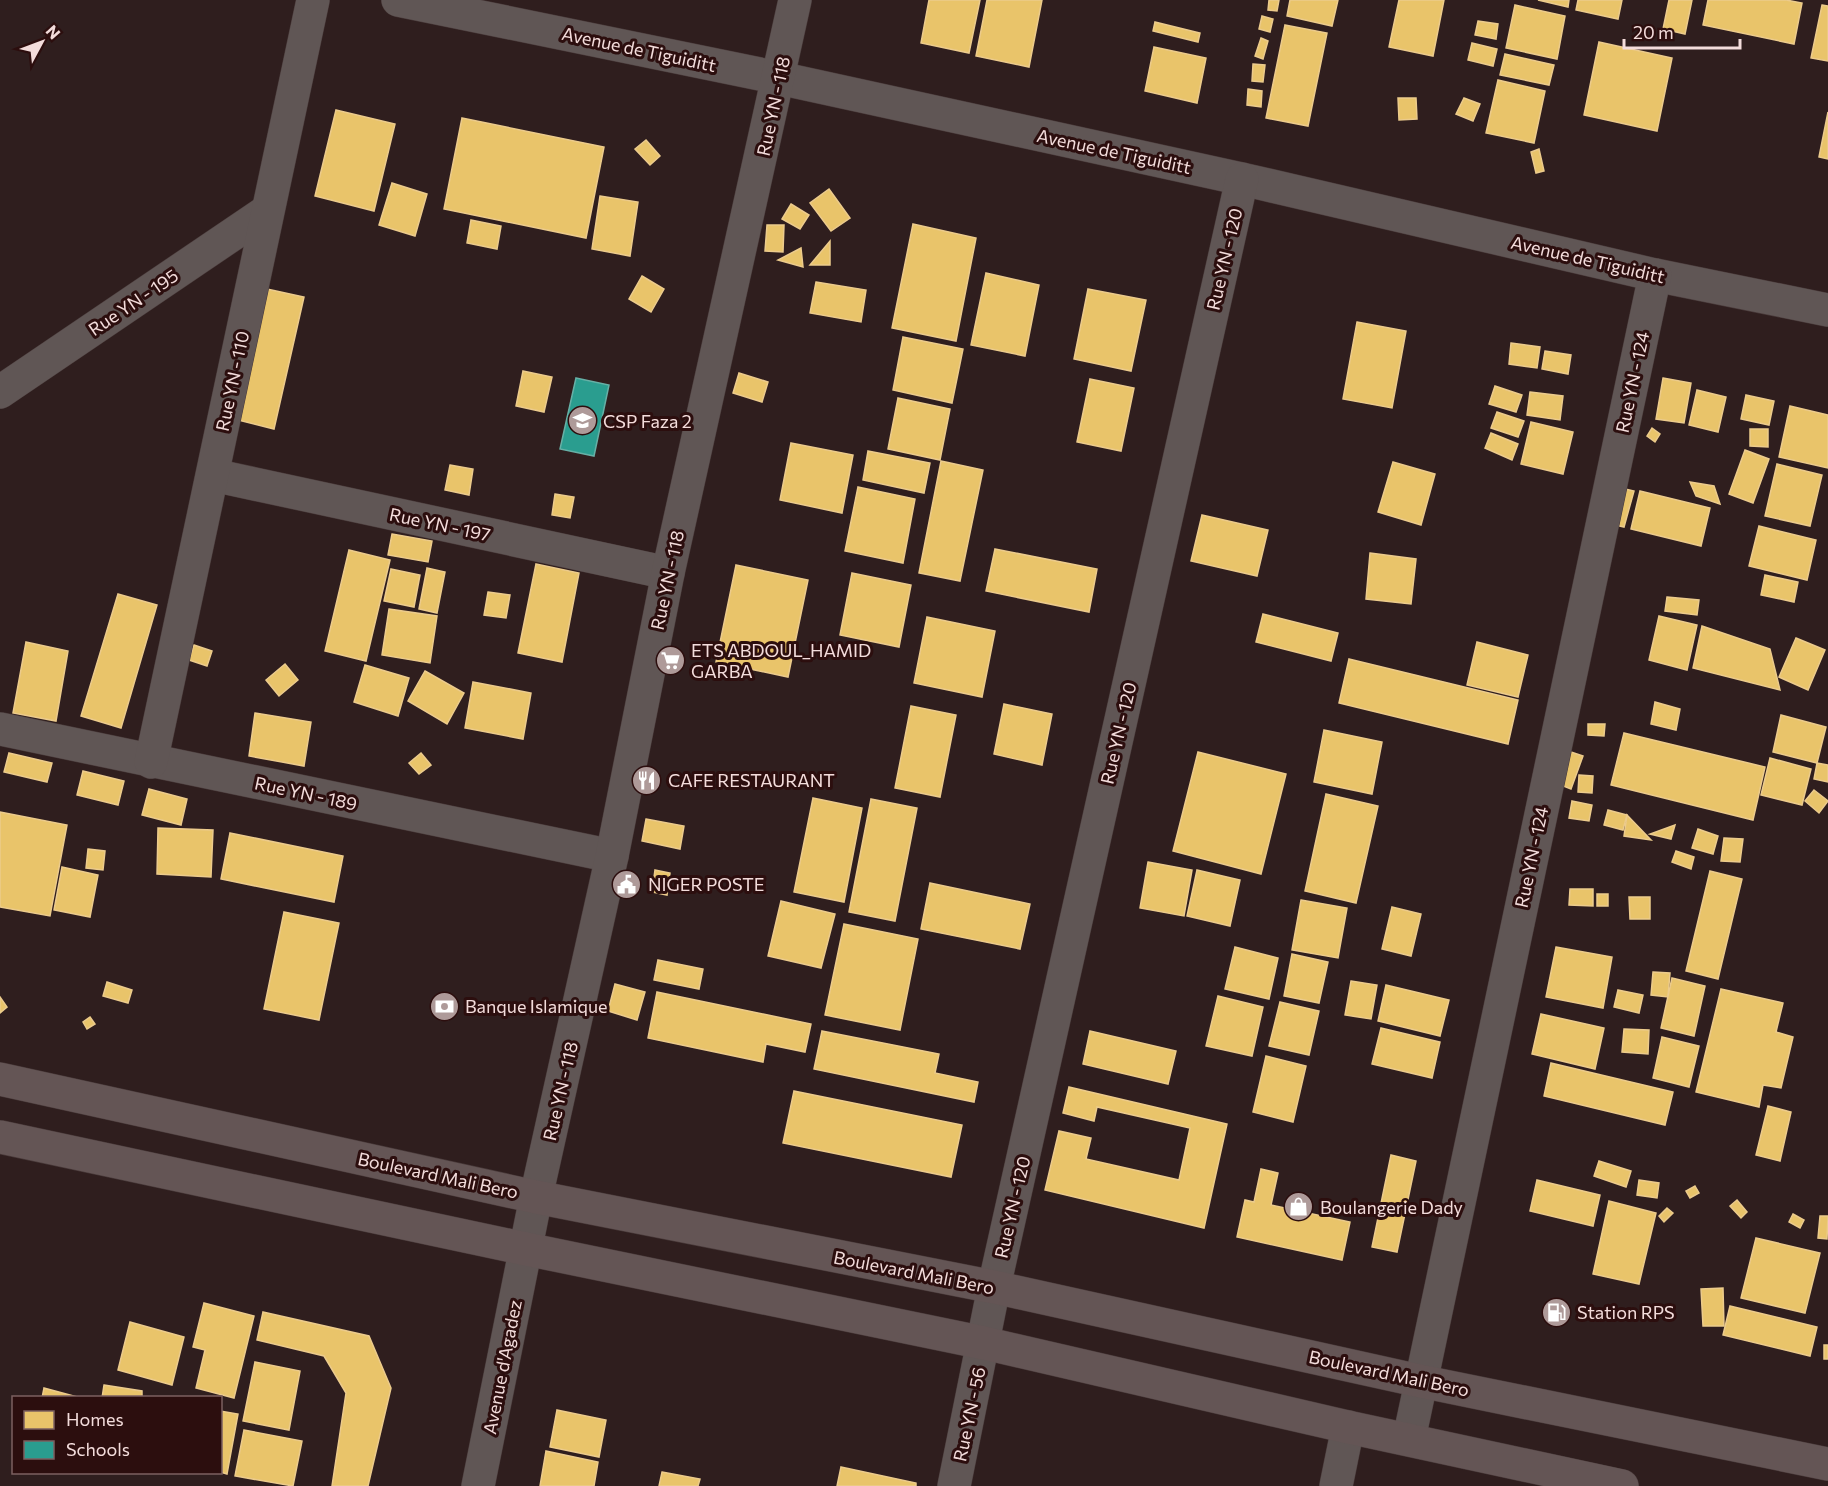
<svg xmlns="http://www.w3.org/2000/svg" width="1828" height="1486" viewBox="0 0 1828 1486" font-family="Commissioner,sans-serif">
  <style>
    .homes { fill: #e9c46a; stroke: #eccb8c; stroke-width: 1.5 }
    .schools { fill: #2a9d8f; stroke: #66b0a6; stroke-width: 1.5 }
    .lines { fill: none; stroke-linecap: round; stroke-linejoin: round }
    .street-casing { stroke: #493a3a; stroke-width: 34 }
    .primary-casing { stroke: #493a3a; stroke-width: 34 }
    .street { stroke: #605655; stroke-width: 33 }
    .primary { stroke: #645555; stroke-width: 33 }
    .labels { text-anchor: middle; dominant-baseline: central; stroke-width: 6; stroke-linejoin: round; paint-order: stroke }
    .street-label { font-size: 18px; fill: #f3dcdb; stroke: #2c0e0e }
    .poi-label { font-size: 18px; fill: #f3dcdb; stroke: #2c0e0e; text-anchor: start }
  </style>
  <rect width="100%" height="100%" fill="#2f1e1e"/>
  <g class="homes">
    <path d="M929,0H980L969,53L921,43Z"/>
    <path d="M987,0H1042L1029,67L976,56Z"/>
    <path d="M1269,0H1279L1277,11L1268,10Z"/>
    <path d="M1290,0H1338L1332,26L1287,16Z"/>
    <path d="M1399,0H1444L1433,56L1389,47Z"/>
    <path d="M1538,0H1569L1568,7Z"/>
    <path d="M1578,0H1622L1618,19L1576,10Z"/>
    <path d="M1669,0H1692L1685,34L1663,29Z"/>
    <path d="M1708,0H1786L1802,3L1794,44L1703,25Z"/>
    <path d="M1515,5L1565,16L1557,59L1506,48Z"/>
    <path d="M1822,5L1828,6V61L1811,58Z"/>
    <path d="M1262,16L1273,19L1270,32L1259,29Z"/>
    <path d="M1478,21L1498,24L1496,39L1475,35Z"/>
    <path d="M1155,22L1200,33L1198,42L1153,31Z"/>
    <path d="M1285,25L1327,33L1308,126L1266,118Z"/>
    <path d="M1261,38L1268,41L1263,59L1255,56Z"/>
    <path d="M1599,42L1672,58L1657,131L1584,115Z"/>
    <path d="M1472,43L1497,49L1493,66L1468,60Z"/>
    <path d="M1154,47L1206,58L1197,103L1145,91Z"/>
    <path d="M1505,54L1554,65L1549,85L1500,75Z"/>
    <path d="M1253,64L1265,65L1263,82L1252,81Z"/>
    <path d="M1498,80L1545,91L1534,143L1486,133Z"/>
    <path d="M1248,89L1262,91L1261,107L1247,105Z"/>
    <path d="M1398,98H1416L1417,119L1399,120Z"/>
    <path d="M1464,98L1480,104L1473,121L1456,114Z"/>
    <path d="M336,110L395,124L374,211L315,196Z"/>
    <path d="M1828,112V159L1819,157Z"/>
    <path d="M462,118L604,147L586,238L444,209Z"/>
    <path d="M646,140L660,156L650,165L635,149Z"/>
    <path d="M1539,149L1544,171L1536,173L1531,152Z"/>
    <path d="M392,183L427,194L415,236L379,225Z"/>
    <path d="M829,189L850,218L831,231L810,203Z"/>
    <path d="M600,196L638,202L630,256L592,249Z"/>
    <path d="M791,204L809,215L800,229L782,219Z"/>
    <path d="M471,220L501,226L497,249L467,243Z"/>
    <path d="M913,224L976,238L956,341L892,328Z"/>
    <path d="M767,225H784L783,252L765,251Z"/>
    <path d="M830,241V265H810Z"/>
    <path d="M801,248L803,267L778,260Z"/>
    <path d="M986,273L1039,285L1025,356L971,345Z"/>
    <path d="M642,276L664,289L651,312L629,299Z"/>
    <path d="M816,282L866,290L861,322L810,313Z"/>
    <path d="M267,289L304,297L274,429L238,420Z"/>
    <path d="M1088,289L1146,300L1131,371L1074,359Z"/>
    <path d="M1357,322L1406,331L1392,408L1343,399Z"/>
    <path d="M903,337L963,349L952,403L893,390Z"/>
    <path d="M1511,343L1540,347L1537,368L1509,364Z"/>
    <path d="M1545,351L1571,355L1568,374L1542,369Z"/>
    <path d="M523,371L552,377L544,412L516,406Z"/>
    <path d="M739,373L768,382L762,402L733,393Z"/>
    <path d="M1663,378L1691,383L1684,423L1656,419Z"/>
    <path d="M1090,379L1134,388L1121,451L1077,442Z"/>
    <path d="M1495,386L1522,395L1516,412L1489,404Z"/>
    <path d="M1697,390L1726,397L1718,432L1689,425Z"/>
    <path d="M1530,392L1563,396L1560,420L1527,415Z"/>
    <path d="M1746,395L1774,401L1769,425L1741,419Z"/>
    <path d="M898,398L950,409L940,460L888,449Z"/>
    <path d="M1790,406L1828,415V468L1779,457Z"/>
    <path d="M1497,412L1524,421L1518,437L1491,428Z"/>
    <path d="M1531,422L1573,432L1563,474L1521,464Z"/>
    <path d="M1652,428L1660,434L1655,442L1647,436Z"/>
    <path d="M1750,429H1768V447L1750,446Z"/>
    <path d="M1491,433L1518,444L1512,460L1485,448Z"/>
    <path d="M791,443L853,455L842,513L780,500Z"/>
    <path d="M1745,450L1769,459L1753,503L1729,494Z"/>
    <path d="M868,451L930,463L924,493L863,480Z"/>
    <path d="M941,461L983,470L960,581L919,573Z"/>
    <path d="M1393,462L1435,474L1421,525L1378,512Z"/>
    <path d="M1777,464L1822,475L1810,526L1765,516Z"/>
    <path d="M450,465L473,469L469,495L445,490Z"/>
    <path d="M1690,482L1714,486L1720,504L1696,496Z"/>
    <path d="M858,487L915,499L903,563L845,551Z"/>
    <path d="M1621,488L1634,491L1624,527L1611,524Z"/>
    <path d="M1640,491L1710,508L1701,546L1631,529Z"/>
    <path d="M555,494L574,497L570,518L552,515Z"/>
    <path d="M1202,515L1268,530L1257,576L1191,561Z"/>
    <path d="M1759,526L1816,540L1807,580L1749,566Z"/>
    <path d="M392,534L432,541L428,562L388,555Z"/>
    <path d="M995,549L1097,569L1089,612L986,591Z"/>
    <path d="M349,550L390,560L366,661L325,651Z"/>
    <path d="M1370,553L1416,559L1411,604L1366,599Z"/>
    <path d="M536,564L579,573L562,662L518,653Z"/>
    <path d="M736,565L808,580L788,677L716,662Z"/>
    <path d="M427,568L445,572L437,613L419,609Z"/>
    <path d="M391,569L420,575L414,607L384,601Z"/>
    <path d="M852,573L911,585L899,647L840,635Z"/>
    <path d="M1765,575L1798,582L1794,602L1761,595Z"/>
    <path d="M488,592L510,595L506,618L484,615Z"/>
    <path d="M118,594L157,605L121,728L81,716Z"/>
    <path d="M1667,597L1699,600L1697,615L1665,611Z"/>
    <path d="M389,609L437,616L430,663L382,655Z"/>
    <path d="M1263,614L1338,633L1331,661L1256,642Z"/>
    <path d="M1659,616L1697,625L1687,670L1649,660Z"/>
    <path d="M927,617L995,631L982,697L914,683Z"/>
    <path d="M1702,626L1770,649L1780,690L1693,668Z"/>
    <path d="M1796,638L1825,650L1808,690L1779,677Z"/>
    <path d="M26,642L68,651L56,721L13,713Z"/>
    <path d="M1477,642L1528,655L1518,697L1467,685Z"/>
    <path d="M194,645L212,651L207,666L189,660Z"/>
    <path d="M1349,659L1518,700L1508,744L1339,703Z"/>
    <path d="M285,664L298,680L279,696L266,680Z"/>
    <path d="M365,665L409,678L398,716L354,702Z"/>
    <path d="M425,671L464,693L447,724L408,701Z"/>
    <path d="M473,682L531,693L523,739L465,728Z"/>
    <path d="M1655,702L1680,709L1676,730L1651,724Z"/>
    <path d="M1004,704L1052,714L1042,765L994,754Z"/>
    <path d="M911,706L956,715L940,797L895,788Z"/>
    <path d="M255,713L311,722L304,766L249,756Z"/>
    <path d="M1781,715L1826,727L1817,763L1773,752Z"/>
    <path d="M1588,724H1605L1604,736L1588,735Z"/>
    <path d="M1324,730L1382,742L1372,794L1314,782Z"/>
    <path d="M1624,733L1765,767L1753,820L1611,785Z"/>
    <path d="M1568,751L1583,756L1571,789L1556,783Z"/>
    <path d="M1198,752L1286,774L1261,874L1173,851Z"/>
    <path d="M9,753L52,763L47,782L4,772Z"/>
    <path d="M421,753L431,765L419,774L409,763Z"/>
    <path d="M1770,758L1811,769L1802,805L1761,795Z"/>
    <path d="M1817,763L1828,765V782L1814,779Z"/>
    <path d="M83,771L124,781L118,805L77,795Z"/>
    <path d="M1579,775L1593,776L1592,793L1578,792Z"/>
    <path d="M149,789L187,799L181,825L142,815Z"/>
    <path d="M1814,790L1828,801L1819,813L1805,801Z"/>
    <path d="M1326,794L1378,806L1356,903L1305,891Z"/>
    <path d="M813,798L862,808L844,902L794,892Z"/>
    <path d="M871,799L917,808L895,921L849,912Z"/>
    <path d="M1572,801L1592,805L1589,821L1569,818Z"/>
    <path d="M1608,810L1627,815L1623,830L1604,825Z"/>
    <path d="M0,812L67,825L50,916L0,907Z"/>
    <path d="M1627,815L1651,840L1624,836Z"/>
    <path d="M646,819L684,826L680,849L642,841Z"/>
    <path d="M1675,825L1671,839L1650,834Z"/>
    <path d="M158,828L213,830L211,877L157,874Z"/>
    <path d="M1698,829L1718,836L1713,854L1692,848Z"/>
    <path d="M230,833L343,856L334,902L221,879Z"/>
    <path d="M1724,838L1743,839L1740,862L1721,861Z"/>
    <path d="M88,849L105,851L103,870L86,868Z"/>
    <path d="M1676,851L1694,857L1691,869L1672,862Z"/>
    <path d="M1148,862L1192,870L1184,916L1140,908Z"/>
    <path d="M62,867L98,875L90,917L54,910Z"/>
    <path d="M655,870L670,873L667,895L652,892Z"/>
    <path d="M1197,870L1240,880L1230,926L1187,916Z"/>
    <path d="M1710,871L1742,879L1718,979L1686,971Z"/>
    <path d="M930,883L1030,904L1020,949L921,929Z"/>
    <path d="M1570,889H1593V906L1569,905Z"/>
    <rect x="1597" y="894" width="11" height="12"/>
    <path d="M1629,897H1650V919H1630Z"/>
    <path d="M1301,900L1347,908L1338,958L1292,950Z"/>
    <path d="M781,901L835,914L821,968L768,956Z"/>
    <path d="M1392,907L1421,914L1411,956L1382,949Z"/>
    <path d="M284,912L339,923L319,1020L264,1009Z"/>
    <path d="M844,924L918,939L900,1030L825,1015Z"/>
    <path d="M1235,947L1278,958L1269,999L1225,989Z"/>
    <path d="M1556,947L1612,957L1603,1008L1546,997Z"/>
    <path d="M1292,954L1328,962L1319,1003L1284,996Z"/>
    <path d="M658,960L703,969L699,989L654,980Z"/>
    <path d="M1653,972L1670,973L1668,997L1651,995Z"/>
    <path d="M1672,978L1705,986L1694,1036L1661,1028Z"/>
    <path d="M1351,981L1377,985L1371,1019L1345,1015Z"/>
    <path d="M107,982L132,990L128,1003L103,996Z"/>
    <path d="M615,984L645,992L637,1020L608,1011Z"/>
    <path d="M1386,985L1449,1000L1440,1036L1378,1021Z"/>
    <path d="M1721,989L1783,1003L1776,1032L1793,1037L1781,1088L1763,1085L1759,1107L1696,1092Z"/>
    <path d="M1618,990L1643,995L1639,1013L1614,1007Z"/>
    <path d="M657,992L811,1024L805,1052L766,1044L763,1062L648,1038Z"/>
    <path d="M1218,996L1263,1007L1252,1056L1206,1046Z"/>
    <path d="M0,997L7,1007L0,1013Z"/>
    <path d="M1280,1002L1319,1011L1309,1055L1269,1046Z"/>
    <path d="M1541,1014L1604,1028L1595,1069L1532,1054Z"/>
    <path d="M90,1017L95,1024L87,1029L83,1022Z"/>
    <path d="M1381,1028L1440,1042L1432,1078L1372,1064Z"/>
    <path d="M1624,1029L1649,1030L1648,1054L1622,1052Z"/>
    <path d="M822,1031L939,1054L935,1073L978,1082L974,1102L814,1069Z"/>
    <path d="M1090,1031L1176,1051L1168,1084L1083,1064Z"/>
    <path d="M1662,1037L1699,1046L1689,1087L1653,1078Z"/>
    <path d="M1266,1056L1306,1066L1293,1122L1253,1112Z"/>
    <path d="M1551,1063L1673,1092L1665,1125L1544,1096Z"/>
    <path d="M1069,1087L1227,1124L1204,1228L1045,1190L1059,1131L1091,1138L1086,1159L1179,1180L1190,1128L1097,1107L1094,1121L1063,1113Z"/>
    <path d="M794,1091L962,1125L951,1177L783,1143Z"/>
    <path d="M1768,1106L1791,1112L1780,1161L1756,1155Z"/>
    <path d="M1391,1155L1416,1161L1397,1252L1372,1247Z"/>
    <path d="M1599,1161L1631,1171L1626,1187L1594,1176Z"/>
    <path d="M1261,1169L1278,1173L1271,1205L1350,1222L1342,1260L1237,1237L1245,1200L1254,1202Z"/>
    <path d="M1537,1180L1600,1195L1593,1226L1530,1211Z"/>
    <path d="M1639,1180L1659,1183L1657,1198L1637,1195Z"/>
    <path d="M1695,1186L1699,1193L1690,1198L1686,1191Z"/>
    <path d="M1737,1200L1747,1212L1741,1218L1730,1206Z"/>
    <path d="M1609,1201L1656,1213L1639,1284L1593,1274Z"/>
    <path d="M1667,1208L1673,1213L1664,1222L1659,1216Z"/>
    <path d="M1793,1214L1804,1220L1800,1228L1789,1222Z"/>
    <path d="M1820,1216H1828L1827,1239L1818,1238Z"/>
    <path d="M1756,1238L1820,1253L1805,1313L1741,1298Z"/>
    <path d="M1723,1288L1724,1326H1703L1701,1289Z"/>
    <path d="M204,1303L254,1316L234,1398L196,1388L205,1350L193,1347Z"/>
    <path d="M1730,1306L1817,1327L1810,1356L1723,1335Z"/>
    <path d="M263,1312L369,1336L391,1388L368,1486H332L346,1393L324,1356L257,1340Z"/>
    <path d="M130,1322L184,1337L172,1385L118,1370Z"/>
    <rect x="1824" y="1345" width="4" height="14"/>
    <path d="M255,1362L300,1371L289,1430L243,1421Z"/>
    <path d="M104,1385L142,1391V1398H102Z"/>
    <path d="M44,1388L81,1398H42Z"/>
    <path d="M557,1410L606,1420L599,1457L550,1447Z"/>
    <path d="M220,1411L238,1414L227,1474L220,1472Z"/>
    <path d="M244,1430L302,1441L293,1486L235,1476Z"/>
    <path d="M546,1451L598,1462L594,1486H540Z"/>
    <path d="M841,1467L916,1483V1486H837Z"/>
    <path d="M662,1472L700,1479L698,1486H659Z"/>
  </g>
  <path class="schools" d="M576,378L609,385L594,456L560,449Z"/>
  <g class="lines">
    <defs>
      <g id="street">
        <path d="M398,0L779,78L1242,179L1655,275L1828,310"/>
        <path d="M0,392L267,211"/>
        <path d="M213,475L668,573"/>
        <path d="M0,729L612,856"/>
        <path d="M151,762L313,0"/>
        <path d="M1409,1439L1655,275"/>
        <path d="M478,1486L536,1197L612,856L668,573L795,0"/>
        <path d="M954,1486L994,1287L1242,179"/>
        <path d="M1336,1486L1348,1427"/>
      </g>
      <g id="primary">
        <path d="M0,1079L536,1197L994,1287L1420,1381L1828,1464"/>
        <path d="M0,1137L526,1249L984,1343L1348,1427L1622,1486"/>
      </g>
    </defs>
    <use href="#street" class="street-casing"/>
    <use href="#primary" class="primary-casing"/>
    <use href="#street" class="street"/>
    <use href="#primary" class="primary"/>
  </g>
  <defs>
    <symbol id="school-disc" viewBox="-11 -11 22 22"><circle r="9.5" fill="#ae9a99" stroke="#2c0e0e"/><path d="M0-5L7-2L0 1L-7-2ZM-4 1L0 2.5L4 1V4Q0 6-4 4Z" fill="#fff"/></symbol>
    <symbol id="supermarket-disc" viewBox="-11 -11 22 22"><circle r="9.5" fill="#ae9a99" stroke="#2c0e0e"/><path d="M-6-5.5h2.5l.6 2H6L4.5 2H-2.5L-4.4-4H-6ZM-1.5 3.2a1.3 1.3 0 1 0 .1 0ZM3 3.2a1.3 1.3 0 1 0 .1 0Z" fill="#fff"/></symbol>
    <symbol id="restaurant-disc" viewBox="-11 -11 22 22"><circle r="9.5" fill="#ae9a99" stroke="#2c0e0e"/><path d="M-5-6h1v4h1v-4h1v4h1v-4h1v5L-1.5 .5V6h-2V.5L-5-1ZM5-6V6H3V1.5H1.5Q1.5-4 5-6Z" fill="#fff"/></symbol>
    <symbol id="civic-disc" viewBox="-11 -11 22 22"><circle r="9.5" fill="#ae9a99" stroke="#2c0e0e"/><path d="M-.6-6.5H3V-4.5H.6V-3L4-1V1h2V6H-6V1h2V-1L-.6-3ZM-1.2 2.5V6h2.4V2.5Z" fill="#fff"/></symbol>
    <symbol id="bank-disc" viewBox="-11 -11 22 22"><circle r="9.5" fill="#ae9a99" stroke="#2c0e0e"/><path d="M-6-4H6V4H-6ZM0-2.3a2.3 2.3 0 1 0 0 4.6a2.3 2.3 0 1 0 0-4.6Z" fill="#fff"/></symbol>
    <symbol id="shop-disc" viewBox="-11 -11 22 22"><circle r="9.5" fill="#ae9a99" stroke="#2c0e0e"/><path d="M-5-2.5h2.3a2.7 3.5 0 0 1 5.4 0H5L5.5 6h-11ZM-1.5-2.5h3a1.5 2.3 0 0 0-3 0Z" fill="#fff"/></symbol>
    <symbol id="fuel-disc" viewBox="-11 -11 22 22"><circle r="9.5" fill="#ae9a99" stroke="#2c0e0e"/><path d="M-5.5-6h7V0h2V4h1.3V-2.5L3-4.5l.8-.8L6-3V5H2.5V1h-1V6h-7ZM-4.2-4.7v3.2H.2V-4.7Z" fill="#fff"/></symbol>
  </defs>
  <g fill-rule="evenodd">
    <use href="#school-disc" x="566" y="404" width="33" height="33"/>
    <use href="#supermarket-disc" x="654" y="644" width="33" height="33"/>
    <use href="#restaurant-disc" x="630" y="764" width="33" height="33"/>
    <use href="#civic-disc" x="610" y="868" width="33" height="33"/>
    <use href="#bank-disc" x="428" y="990" width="33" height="33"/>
    <use href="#shop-disc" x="1282" y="1190" width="33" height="33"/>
    <use href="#fuel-disc" x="1540" y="1296" width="33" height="33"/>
  </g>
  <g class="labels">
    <g class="street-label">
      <text transform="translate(639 49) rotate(12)">Avenue de Tiguiditt</text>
      <text transform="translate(773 106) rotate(-78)">Rue YN - 118</text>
      <text transform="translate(1114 151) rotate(12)">Avenue de Tiguiditt</text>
      <text transform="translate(1224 259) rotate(-77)">Rue YN - 120</text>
      <text transform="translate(1588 259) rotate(13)">Avenue de Tiguiditt</text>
      <text transform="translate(133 302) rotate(-34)">Rue YN - 195</text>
      <text transform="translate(232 381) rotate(-78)">Rue YN - 110</text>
      <text transform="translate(1632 382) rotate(-78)">Rue YN - 124</text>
      <text transform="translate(440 524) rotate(12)">Rue YN - 197</text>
      <text transform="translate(667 580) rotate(-78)">Rue YN - 118</text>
      <text transform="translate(1118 733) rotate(-77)">Rue YN - 120</text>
      <text transform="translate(306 793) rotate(12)">Rue YN - 189</text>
      <text transform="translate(1531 857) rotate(-78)">Rue YN - 124</text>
      <text transform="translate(560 1091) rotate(-77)">Rue YN - 118</text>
      <text transform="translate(438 1175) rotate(12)">Boulevard Mali Bero</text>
      <text transform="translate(1012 1207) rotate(-77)">Rue YN - 120</text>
      <text transform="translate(914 1272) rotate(11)">Boulevard Mali Bero</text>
      <text transform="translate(502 1367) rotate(-79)">Avenue d'Agadez</text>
      <text transform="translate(1389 1373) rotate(12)">Boulevard Mali Bero</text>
      <text transform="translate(969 1414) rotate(-78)">Rue YN - 56</text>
    </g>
    <g class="poi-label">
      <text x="603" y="421">CSP Faza 2</text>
      <text x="691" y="650">ETS ABDOUL_HAMID<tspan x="691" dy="21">GARBA</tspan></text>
      <text x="668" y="780">CAFE RESTAURANT</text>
      <text x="648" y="884">NIGER POSTE</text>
      <text x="465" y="1006">Banque Islamique</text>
      <text x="1320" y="1207">Boulangerie Dady</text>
      <text x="1577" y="1312">Station RPS</text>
    </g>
  </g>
  <rect x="12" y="1396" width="210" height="78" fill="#2c0e0e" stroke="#7c6060" stroke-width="1.5"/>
  <rect x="24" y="1411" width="30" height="18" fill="#e9c46a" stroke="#7c6060" stroke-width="1.5"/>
  <text x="66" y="1426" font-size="18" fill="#f3dcdb">Homes</text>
  <rect x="24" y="1441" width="30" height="18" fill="#2a9d8f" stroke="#7c6060" stroke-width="1.5"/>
  <text x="66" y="1456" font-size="18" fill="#f3dcdb">Schools</text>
  <g transform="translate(42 42) rotate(49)" stroke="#2c0e0e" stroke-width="4.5" paint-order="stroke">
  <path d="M0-4.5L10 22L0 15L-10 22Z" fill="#f3dcdb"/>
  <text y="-9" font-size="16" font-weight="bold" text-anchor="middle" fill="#f3dcdb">N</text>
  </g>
  <path d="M1624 39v9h116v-9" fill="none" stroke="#f3dcdb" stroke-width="3"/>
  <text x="1633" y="39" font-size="18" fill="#f3dcdb" stroke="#2c0e0e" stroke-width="4.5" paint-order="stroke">20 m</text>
</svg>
